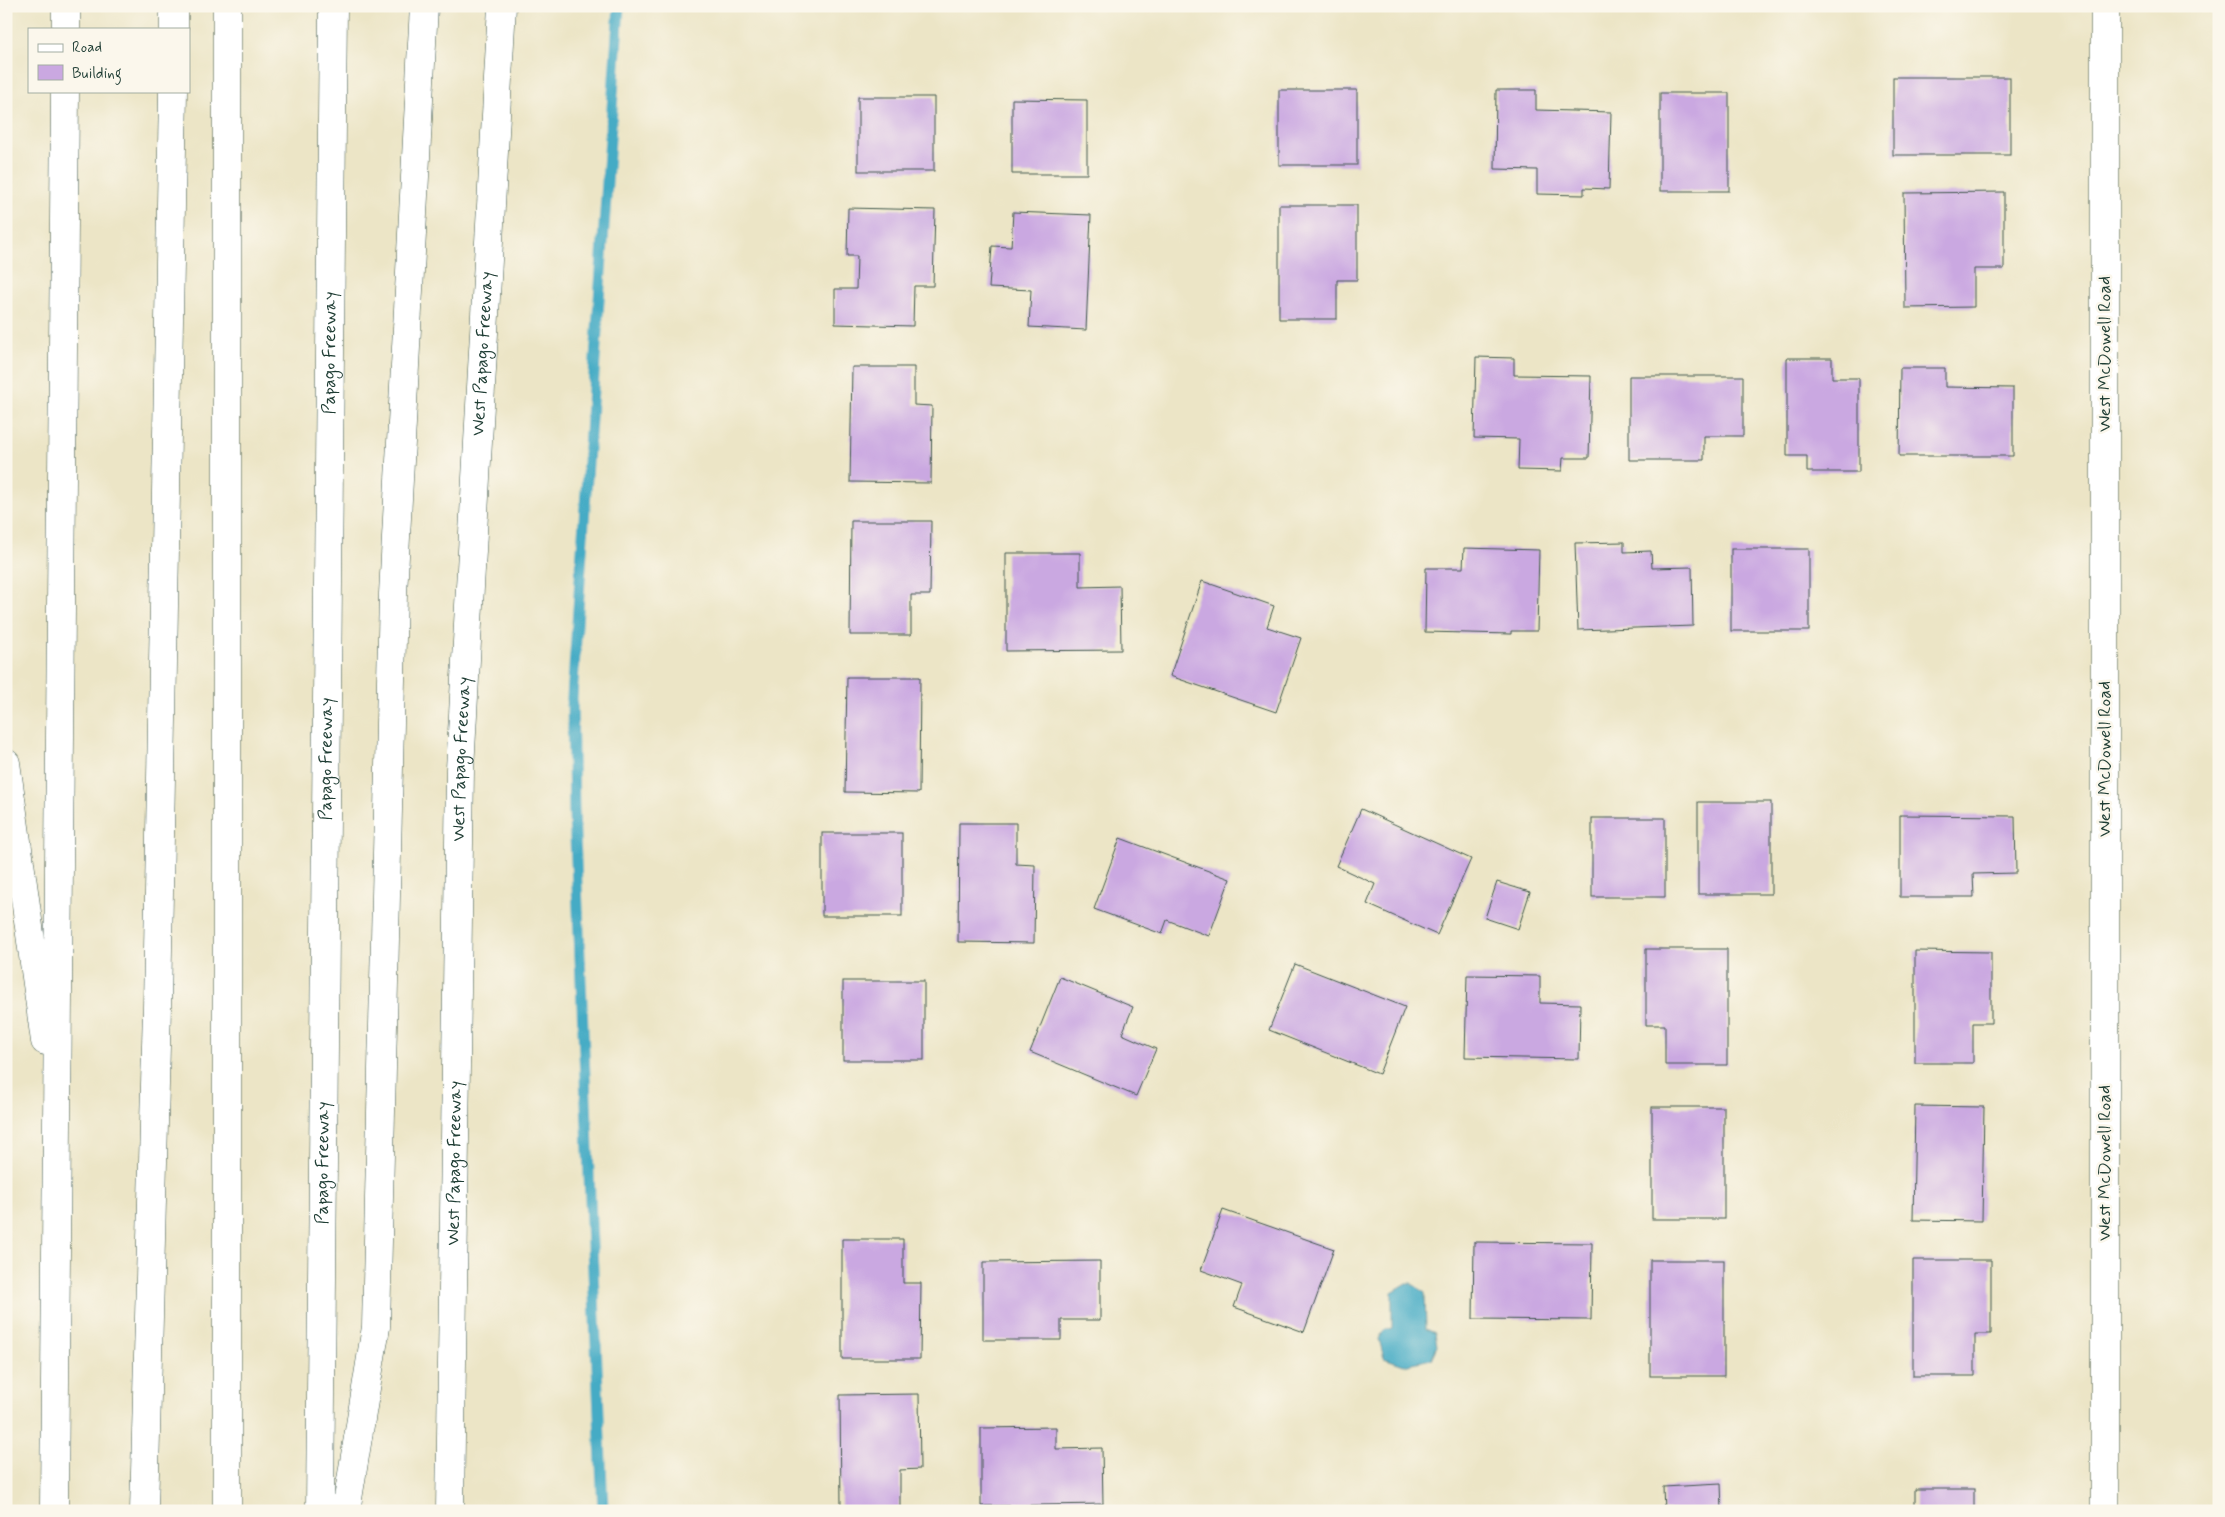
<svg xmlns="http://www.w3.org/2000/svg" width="2225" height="1517" viewBox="0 0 2225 1517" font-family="Mynerve,sans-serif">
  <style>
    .water { fill: #45abc5; stroke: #32747c }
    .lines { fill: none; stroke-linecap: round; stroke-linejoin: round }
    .stream { stroke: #45abc5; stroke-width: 11 }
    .building { fill: #caa8e1 }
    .secondary-casing { stroke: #3e564a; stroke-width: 29 }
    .primary-casing { stroke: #3e564a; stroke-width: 29 }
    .motorway-casing { stroke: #3e564a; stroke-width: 29 }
    .secondary { stroke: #fff; stroke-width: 28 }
    .primary { stroke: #fff; stroke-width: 28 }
    .motorway { stroke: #fff; stroke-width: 28 }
    .labels { text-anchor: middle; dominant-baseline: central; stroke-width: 5; stroke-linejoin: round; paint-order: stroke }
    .street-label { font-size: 18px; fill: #1f3d34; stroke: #fbf7ec }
  </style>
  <rect width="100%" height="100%" fill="#fbf7ec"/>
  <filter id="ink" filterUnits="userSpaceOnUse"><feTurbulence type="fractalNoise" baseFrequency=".02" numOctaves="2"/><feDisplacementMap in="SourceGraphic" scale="10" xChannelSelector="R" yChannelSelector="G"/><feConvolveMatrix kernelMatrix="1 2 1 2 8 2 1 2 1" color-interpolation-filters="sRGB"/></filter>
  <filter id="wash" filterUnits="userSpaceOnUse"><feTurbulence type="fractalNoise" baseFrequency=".0096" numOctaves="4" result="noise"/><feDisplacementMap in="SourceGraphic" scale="20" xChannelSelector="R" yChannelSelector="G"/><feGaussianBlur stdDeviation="1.12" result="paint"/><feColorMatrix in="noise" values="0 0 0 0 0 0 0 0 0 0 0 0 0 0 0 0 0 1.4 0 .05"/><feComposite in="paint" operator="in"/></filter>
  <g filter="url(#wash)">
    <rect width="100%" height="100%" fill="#ece5c6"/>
    <path class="water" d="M1407,1283H1411L1425,1293L1426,1329L1435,1333L1437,1346L1431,1359L1404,1365L1384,1358L1379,1339L1384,1330L1392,1328V1292Z"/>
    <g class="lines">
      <path class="stream" d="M603,1511L574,812L572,698L619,6"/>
    </g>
    <g id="blocks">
      <g class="building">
        <rect x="1893" y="77" width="117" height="78"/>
        <rect x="1279" y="90" width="78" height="75"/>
        <path d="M1496,90H1536V110L1611,112L1609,189L1584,188V195L1537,194V170L1495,169Z"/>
        <rect x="1660" y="93" width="69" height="98"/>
        <rect x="858" y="97" width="76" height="74"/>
        <path d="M1012,99L1087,100V174H1012Z"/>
        <path d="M2004,192V269H1974V307L1905,308L1904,193Z"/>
        <path d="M1279,205H1357V280H1337V319H1279Z"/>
        <path d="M848,208L935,210L933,286H914L913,326L835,324V289H856L857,256H847Z"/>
        <path d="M1013,212L1091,215L1086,330L1029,327L1031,290L989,288L992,246L1011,247Z"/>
        <path d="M1476,357L1514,358V375L1591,376L1589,458H1563L1562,471L1518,470L1519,439L1474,438Z"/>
        <path d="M1787,358H1832V378H1859V472H1807V456H1787Z"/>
        <path d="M852,367H914V405L932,406L931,483L850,482Z"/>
        <path d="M1900,368H1945V387L2013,388V456H1899Z"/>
        <path d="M1629,376H1743V436H1704V460H1629Z"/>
        <path d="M851,521H931L930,595H911V635H850Z"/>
        <path d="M1624,542V552L1651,551L1652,568L1692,567L1693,626L1578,630L1575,543Z"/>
        <path d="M1464,548L1539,550L1537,631H1511V634L1425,632L1426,568H1463Z"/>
        <rect x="1731" y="549" width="78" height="82"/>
        <path d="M1006,553H1080V587L1120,586L1121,650L1006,651Z"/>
        <path d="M1202,581L1274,606L1267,627L1301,638L1276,712L1170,676Z"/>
        <path d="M847,677H920L919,793L845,792Z"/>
        <rect x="1698" y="802" width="73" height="92"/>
        <path d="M1361,809L1471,859L1437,935L1367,904L1375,884L1336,866Z"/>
        <path d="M1900,815L2015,816L2016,873L1973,874L1974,897H1900Z"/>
        <rect x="1592" y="818" width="73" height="79"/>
        <path d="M959,823H1016V864L1035,865L1034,943L958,942Z"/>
        <rect x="822" y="833" width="80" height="83"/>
        <path d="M1120,838L1230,879L1209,936L1167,920L1162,934L1094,909Z"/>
        <path d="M1497,882L1530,892L1518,929L1485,918Z"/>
        <path d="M1646,949H1727V1065H1665V1025H1646Z"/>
        <path d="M1915,951L1991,952V1023H1973V1063H1915Z"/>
        <path d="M1295,964L1405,1007L1379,1074L1269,1030Z"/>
        <path d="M1467,975L1540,976V1003L1580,1004L1579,1059L1465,1057Z"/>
        <path d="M1060,977L1133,1007L1122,1034L1156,1049L1136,1096L1030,1052Z"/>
        <rect x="843" y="981" width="81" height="79"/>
        <path d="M1915,1106L1984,1107L1982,1221L1913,1220Z"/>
        <rect x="1652" y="1107" width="72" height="112"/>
        <path d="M1223,1210L1334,1249L1304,1332L1234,1307L1242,1285L1201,1270Z"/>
        <path d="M842,1239H903V1283H921L920,1359H842Z"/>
        <path d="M1474,1242L1592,1243L1591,1320L1473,1319Z"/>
        <rect x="1650" y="1260" width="74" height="116"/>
        <path d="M1913,1260H1991V1334H1975V1376H1913Z"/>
        <path d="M1100,1261V1320H1061V1340H983V1262Z"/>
        <path d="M919,1394L920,1469L900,1470V1508H841L840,1395Z"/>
        <path d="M1056,1427V1449L1102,1448L1103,1504L981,1506V1428Z"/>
        <path d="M1721,1484L1722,1511H1664L1663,1487Z"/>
        <rect x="1915" y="1489" width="59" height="22"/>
      </g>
    </g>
  </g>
  <g filter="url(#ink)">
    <use href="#blocks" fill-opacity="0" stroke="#3e564a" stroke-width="1"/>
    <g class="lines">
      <defs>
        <g id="secondary">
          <path id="s1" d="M450,1511L460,769L502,6"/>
        </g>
        <path id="primary" d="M2105,1511V6"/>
        <g id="motorway">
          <path d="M66,29V6"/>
          <path d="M174,29V6"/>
          <path d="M6,763L45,1041"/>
          <path d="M54,1511L65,91"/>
          <path d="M144,1511L157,1007L173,91"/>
          <path d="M227,1511V6"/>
          <path id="s2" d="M320,1511L333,6"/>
          <path d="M346,1511L376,1327L393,594L424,6"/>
        </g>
      </defs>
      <use href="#secondary" class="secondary-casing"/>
      <use href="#primary" class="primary-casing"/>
      <use href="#motorway" class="motorway-casing"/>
      <use href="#secondary" class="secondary"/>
      <use href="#primary" class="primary"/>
      <use href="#motorway" class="motorway"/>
    </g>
  </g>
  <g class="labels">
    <g class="street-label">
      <text stroke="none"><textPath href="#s2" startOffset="1158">Papago Freeway</textPath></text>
      <text stroke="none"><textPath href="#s1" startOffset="1158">West Papago Freeway</textPath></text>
      <text transform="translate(2105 354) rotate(-90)">West McDowell Road</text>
      <text stroke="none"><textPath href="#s2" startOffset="752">Papago Freeway</textPath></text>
      <text stroke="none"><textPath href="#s1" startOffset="752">West Papago Freeway</textPath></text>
      <text transform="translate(2105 759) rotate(-90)">West McDowell Road</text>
      <text stroke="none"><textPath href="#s2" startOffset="348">Papago Freeway</textPath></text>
      <text stroke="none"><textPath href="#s1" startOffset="348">West Papago Freeway</textPath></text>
      <text transform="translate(2105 1163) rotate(-90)">West McDowell Road</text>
    </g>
  </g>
  <rect width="2225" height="1517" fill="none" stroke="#fbf7ec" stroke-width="25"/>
  <rect x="28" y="28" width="162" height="65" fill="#fbf7ec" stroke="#a3ada2"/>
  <rect x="38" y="44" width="25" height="8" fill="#ffffff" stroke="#a3ada2"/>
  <text x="72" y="52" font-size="15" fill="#1f3d34">Road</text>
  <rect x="38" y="65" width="25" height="15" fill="#caa8e1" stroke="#a3ada2"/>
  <text x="72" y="78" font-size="15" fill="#1f3d34">Building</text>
</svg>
